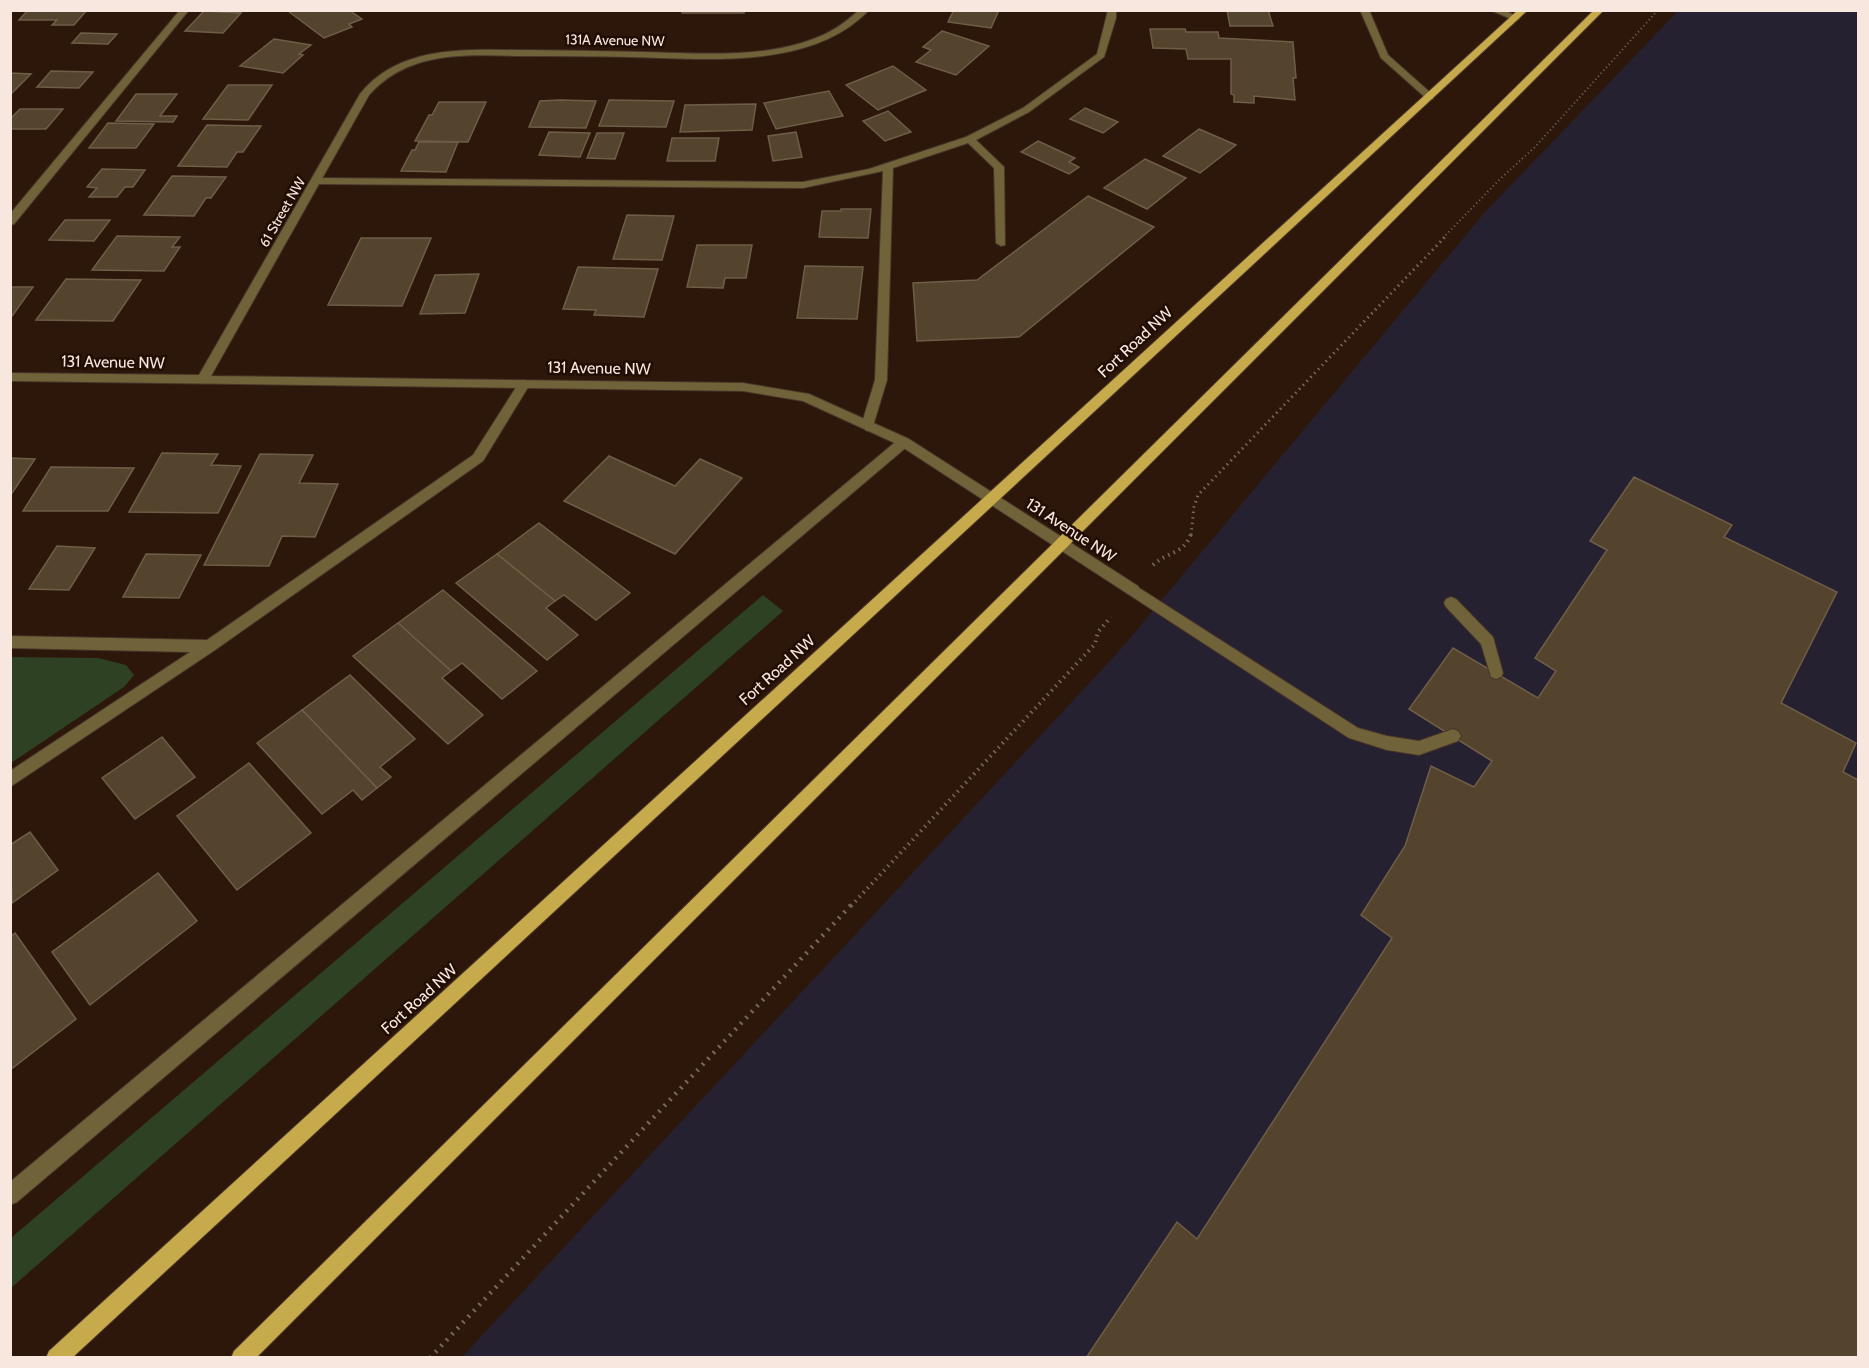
<svg xmlns="http://www.w3.org/2000/svg" width="1869" height="1368" viewBox="0 0 1869 1368" font-family="Cabin,sans-serif">
  <style>
    .commercial { fill: #252131 }
    .green { fill: #2e4123 }
    .building { fill: #54442d; stroke: #6f5e47; stroke-width: 1.5 }
    .lines { fill: none; stroke-linecap: round; stroke-linejoin: round }
    .service-casing { stroke: #483428; stroke-width: 2 }
    .minor-casing { stroke: #483428; stroke-width: 2 }
    .primary-casing { stroke: #483428; stroke-width: 2 }
    .path-far3 { stroke: #7a675c; stroke-width: 2; stroke-dasharray: 1 3; stroke-linecap: butt }
    .path-far2 { stroke: #7a675c; stroke-width: 3; stroke-dasharray: 1.5 4; stroke-linecap: butt }
    .path-far1 { stroke: #7a675c; stroke-width: 4; stroke-dasharray: 1.5 4.5; stroke-linecap: butt }
    .path { stroke: #7a675c; stroke-width: 4.5; stroke-dasharray: 2 6; stroke-linecap: butt }
    .service { fill: #706339; fill-rule: evenodd }
    .minor { fill: #706339; fill-rule: evenodd }
    .primary { fill: #c6aa4c; fill-rule: evenodd }
    .labels { text-anchor: middle; dominant-baseline: central; stroke-width: 5; stroke-linejoin: round; paint-order: stroke }
    .far-street-label { font-size: 14px; fill: #f7e7df; stroke: #220d03 }
    .street-label { font-size: 16px; fill: #f7e7df; stroke: #220d03 }
  </style>
  <rect width="100%" height="100%" fill="#2c170a"/>
  <path class="commercial" d="M1678,11H1858V1357L461,1358L1120,650L1485,212Z"/>
  <g class="green">
    <path d="M763,595L783,611L11,1288V1238Z"/>
    <path d="M11,657L98,658L126,665L134,675L124,687L11,763Z"/>
  </g>
  <g class="building">
    <path d="M28,10H87L74,25H52L57,20H19Z"/>
    <path d="M349,10L362,19L349,24L352,27L324,38L288,11Z"/>
    <rect x="682" y="10" width="62" height="3"/>
    <path d="M954,10H999L991,28L948,22Z"/>
    <path d="M1227,10H1268L1273,26H1230Z"/>
    <path d="M204,11L241,13L223,33L185,31Z"/>
    <path d="M1150,29H1185L1186,32H1218L1219,38L1293,42L1296,78H1293L1295,100L1254,96V103L1234,102V95L1231,94V59H1188L1186,49L1153,48Z"/>
    <path d="M942,31L989,46L956,75L916,62L931,50L923,47Z"/>
    <path d="M81,33L117,34L108,44L72,43Z"/>
    <path d="M274,39L311,45L299,54L303,55L283,73L240,66Z"/>
    <path d="M893,66L926,90L878,110L846,85Z"/>
    <path d="M51,71L93,72L79,88L37,87Z"/>
    <path d="M10,73L31,74L10,95Z"/>
    <path d="M228,85H272L248,120L203,119Z"/>
    <path d="M829,91L843,116L776,129L764,103Z"/>
    <path d="M136,94H177L160,116H177L173,122L116,121Z"/>
    <path d="M560,100L596,101L586,128L529,127L540,101Z"/>
    <path d="M609,100L674,101L666,127L599,126Z"/>
    <path d="M439,102H486L468,142L415,141L429,115H432Z"/>
    <path d="M756,104L752,130L680,132L685,105Z"/>
    <path d="M1085,108L1118,122L1103,133L1070,119Z"/>
    <path d="M20,109H63L46,129H10V119Z"/>
    <path d="M888,111L911,132L885,141L863,121Z"/>
    <path d="M108,123L154,124L136,148H89Z"/>
    <path d="M207,125L261,126L243,152H237L227,167L178,166Z"/>
    <path d="M1199,129L1236,145L1200,173L1163,156Z"/>
    <path d="M549,132L590,133L580,157L539,155Z"/>
    <path d="M796,132L802,157L773,161L768,136Z"/>
    <path d="M597,133H624L615,159L587,158Z"/>
    <path d="M672,138H719L715,161H667Z"/>
    <path d="M1038,141L1075,158L1069,162L1079,167L1069,174L1021,152Z"/>
    <path d="M419,142H458L446,172L401,171L412,150H415Z"/>
    <path d="M1145,159L1186,178L1147,209L1104,188Z"/>
    <path d="M102,169L145,170L133,187H125L117,197H89L97,188L87,187Z"/>
    <path d="M172,176L226,177L211,198H206L194,216L144,215Z"/>
    <path d="M1088,196L1154,227L1019,337L917,341L913,283L977,280Z"/>
    <path d="M841,209H871L868,238L819,237L822,211H841Z"/>
    <path d="M627,215L674,216L662,260L613,259Z"/>
    <path d="M65,220H110L94,241L49,240Z"/>
    <path d="M117,236L180,237L172,247H180L164,271L92,270Z"/>
    <path d="M361,238H431L402,306L328,305Z"/>
    <path d="M697,245H752L746,278H725L723,288L687,287Z"/>
    <path d="M805,266L863,267L857,319L797,318Z"/>
    <path d="M578,267L658,269L644,317L594,315L596,310L563,309Z"/>
    <path d="M479,274L465,313L420,314L435,275Z"/>
    <path d="M66,279L141,280L113,321L36,320Z"/>
    <path d="M10,287H33L10,319Z"/>
    <path d="M162,453L218,454L211,465L241,466L218,513L129,512Z"/>
    <path d="M260,454L313,455L299,483L338,484L315,537L282,536L269,566L204,565Z"/>
    <path d="M609,456L675,486L700,459L742,478L675,554L564,501Z"/>
    <path d="M10,458L35,459L10,496Z"/>
    <path d="M51,467L134,468L108,511H23Z"/>
    <path d="M1634,477L1732,525L1724,537L1837,592L1781,703L1856,743L1843,772L1858,780V1358H1086L1177,1222L1197,1239L1392,938L1361,915L1405,846L1431,766L1474,787L1492,761L1409,709L1453,648L1538,698L1556,671L1535,658L1607,550L1590,541Z"/>
    <path d="M539,523L630,593L596,620L564,595L555,601L497,554Z"/>
    <path d="M57,546L95,548L69,590L29,589Z"/>
    <path d="M146,554L201,555L179,598L123,597Z"/>
    <path d="M497,554L555,601L546,608L578,635L547,660L456,583Z"/>
    <path d="M443,590L537,671L502,699L462,663L451,671L398,623Z"/>
    <path d="M398,623L451,671L442,678L483,715L448,744L353,656Z"/>
    <path d="M350,675L415,739L380,767L391,777L377,788L302,710Z"/>
    <path d="M302,710L377,788L362,800L353,790L322,814L257,743Z"/>
    <path d="M162,737L195,777L135,819L102,778Z"/>
    <path d="M249,763L311,833L237,890L177,816Z"/>
    <path d="M30,832L58,870L12,903L10,845Z"/>
    <path d="M158,873L197,921L90,1005L52,952Z"/>
    <path d="M15,933L76,1019L10,1070V937Z"/>
  </g>
  <g class="lines">
    <defs>
      <g id="service">
        <path d="M180,10H189L14,224L10,225V214Z"/>
        <path d="M1108,10H1116V18L1104,57L1029,112L976,140L1004,167L1005,245L1001,246L996,243L994,168L968,143L893,168L887,380L873,426L867,431L861,426L875,380L883,171L803,188L317,184L312,181L317,178L803,182L869,169L966,137L1023,108L1097,54Z"/>
        <path d="M1490,10H1504L1520,18L1516,21Z"/>
        <path d="M524,380L530,384L483,461L215,650L10,787V771L190,652L10,648V636L207,640L473,455L520,381Z"/>
        <path d="M904,437L910,442L909,445L17,1202L10,1205V1182L899,439Z"/>
        <path d="M1133,584L1358,728L1387,736L1419,741L1453,729L1458,731L1461,736L1458,741L1419,755L1387,750L1349,738L1128,594L1126,590L1128,586Z"/>
        <path d="M1451,597L1456,599L1493,637L1503,673L1501,677L1496,679L1491,677L1481,644L1446,607L1444,603L1446,599Z"/>
      </g>
      <g id="minor">
        <path d="M859,10H869C812,70 706,59 631,57C594,56 558,56 521,56C465,55 410,50 369,95L211,376L743,383L809,394L909,439L1138,586L1140,590L1138,594H1128L899,445L803,401L743,391L10,381V373L199,375L360,94C397,47 461,49 515,50C558,50 600,51 642,52C697,53 761,59 813,39C831,33 845,23 859,10Z"/>
        <path d="M1360,10H1369L1388,55L1433,95V99H1427L1381,58Z"/>
      </g>
      <g id="primary">
        <path d="M1518,10H1528L72,1358H46L49,1351Z"/>
        <path d="M1594,10H1604L256,1358H231L234,1351Z"/>
      </g>
    </defs>
    <use href="#service" class="service-casing"/>
    <use href="#minor" class="minor-casing"/>
    <use href="#primary" class="primary-casing"/>
    <path class="path-far3" d="M1443,238L1500,179L1535,147L1658,10"/>
    <path class="path-far2" d="M1191,535L1194,507L1198,495L1445,237"/>
    <g class="path-far1">
      <path d="M1153,565C1167,552 1184,554 1191,534"/>
      <path d="M851,906L1095,644L1098,632L1111,617"/>
    </g>
    <path class="path" d="M430,1358L852,904"/>
    <use href="#service" class="service"/>
    <use href="#minor" class="minor"/>
    <use href="#primary" class="primary"/>
  </g>
  <g class="labels">
    <g class="far-street-label">
      <text transform="translate(615 40) rotate(1)">131A Avenue NW</text>
      <text transform="translate(282 212) rotate(-60)">61 Street NW</text>
    </g>
    <g class="street-label">
      <text transform="translate(1135 342) rotate(-43)">Fort Road NW</text>
      <text transform="translate(113 362) rotate(1)">131 Avenue NW</text>
      <text transform="translate(599 368) rotate(1)">131 Avenue NW</text>
      <text transform="translate(1071 530) rotate(33)">131 Avenue NW</text>
      <text transform="translate(777 670) rotate(-42)">Fort Road NW</text>
      <text transform="translate(419 999) rotate(-42)">Fort Road NW</text>
    </g>
  </g>
  <rect width="1869" height="1368" fill="none" stroke="#f7e7df" stroke-width="24"/>
</svg>
